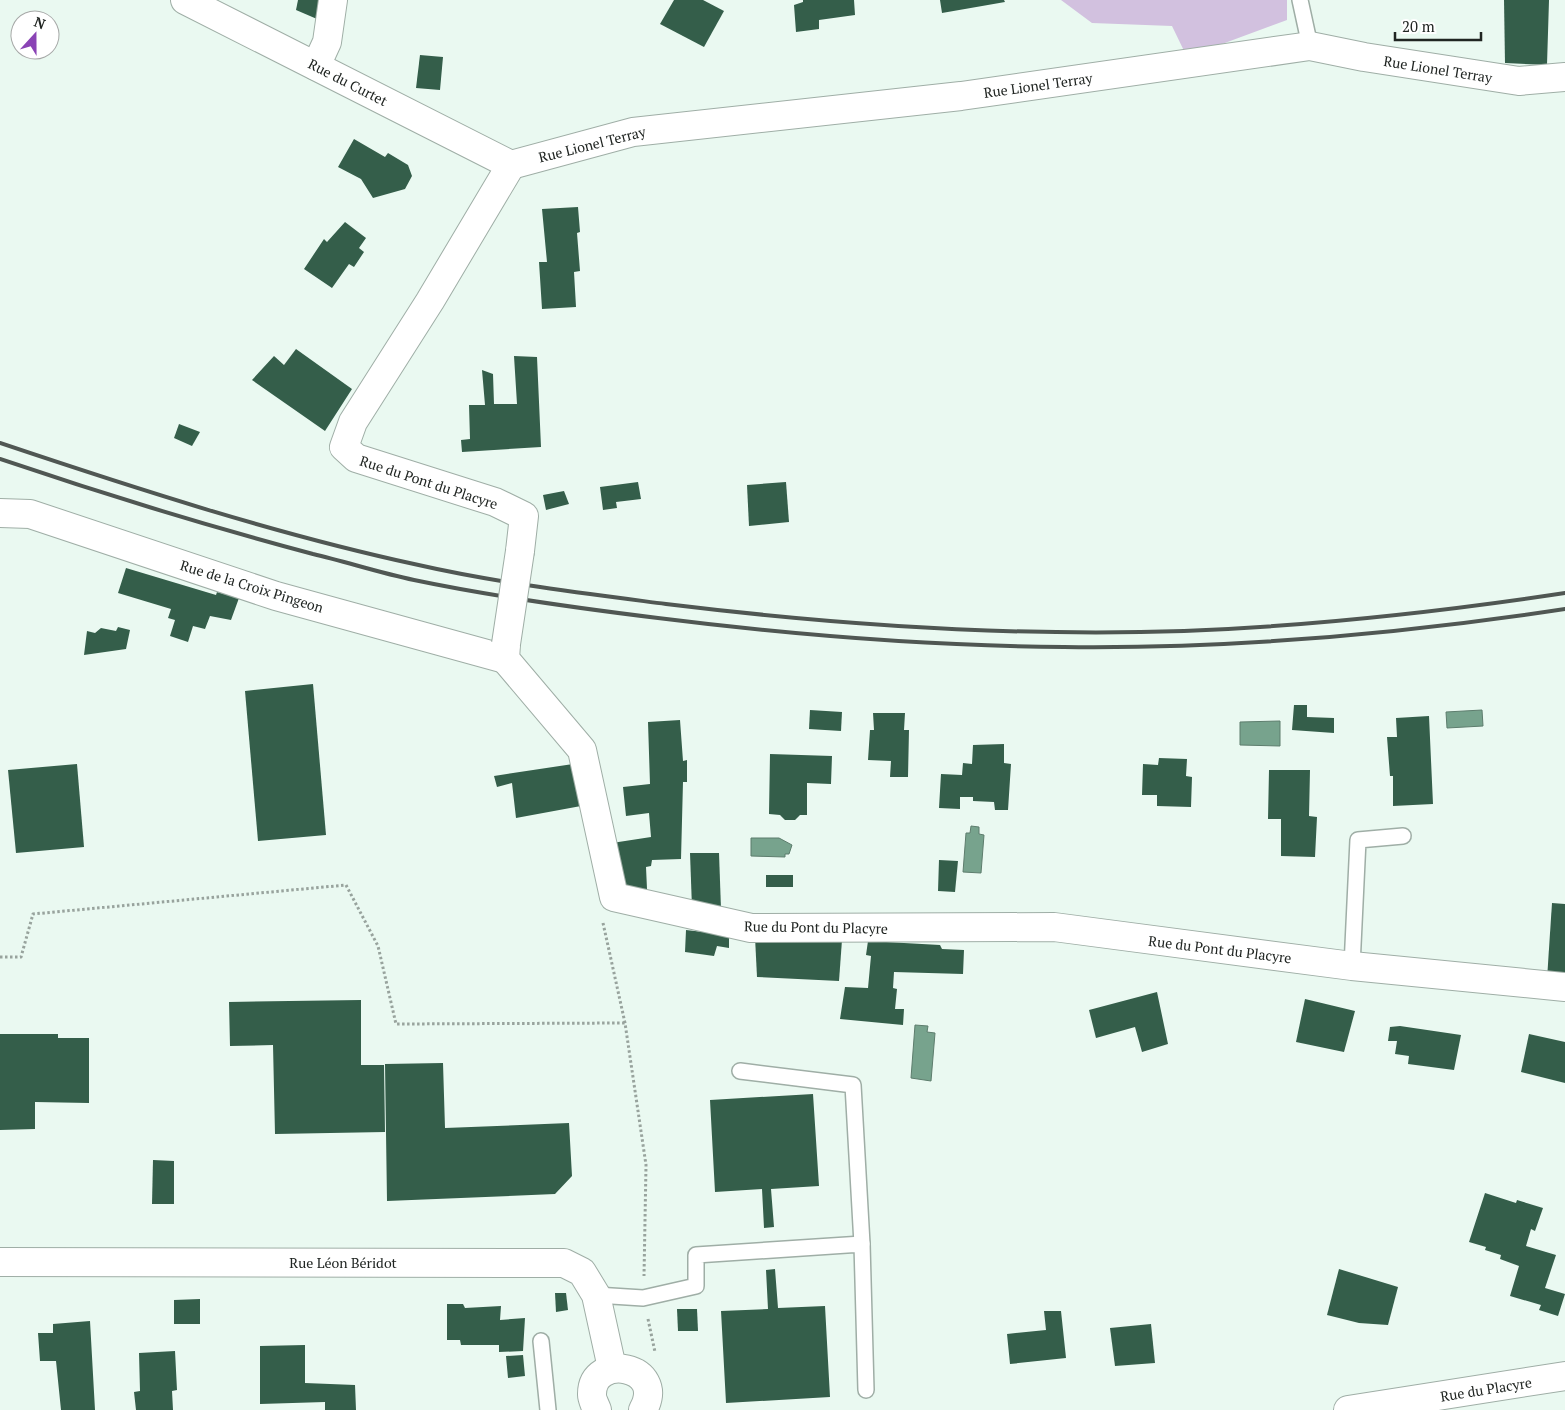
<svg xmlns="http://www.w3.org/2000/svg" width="1565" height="1410" viewBox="0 0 1565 1410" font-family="'PT Serif',serif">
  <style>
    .green { fill: #d2c1df }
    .water { fill: #77a38d; stroke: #5d7d6d }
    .building { fill: #345e4a }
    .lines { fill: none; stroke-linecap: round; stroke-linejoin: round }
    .lane-casing { stroke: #9faea6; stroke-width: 18 }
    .street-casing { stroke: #9faea6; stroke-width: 30 }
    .secondary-casing { stroke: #9faea6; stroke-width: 30 }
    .path { stroke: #98a39d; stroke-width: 3; stroke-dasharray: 2.5 2.5; stroke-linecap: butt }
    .lane { stroke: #fff; stroke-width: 15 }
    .street { stroke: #fff; stroke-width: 28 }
    .secondary { stroke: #fff; stroke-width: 28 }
    .rail { stroke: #505753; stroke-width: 4 }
    .street-bridge-casing { stroke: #9faea6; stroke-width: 30; stroke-linecap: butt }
    .street-bridge { stroke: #fff; stroke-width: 28 }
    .labels { text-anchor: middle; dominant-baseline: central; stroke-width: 5; stroke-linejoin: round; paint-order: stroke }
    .street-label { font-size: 14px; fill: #202522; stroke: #fff }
  </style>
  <rect width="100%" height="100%" fill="#eaf9f1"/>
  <path class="green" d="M1061,0H1287V20L1187,57L1172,26L1092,23Z"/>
  <g class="water">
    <path d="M1482,710L1483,726L1447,728L1446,712Z"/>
    <path d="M1280,721V746L1240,745V722Z"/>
    <path d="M971,826L979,827V834L984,835L981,873L963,872L966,833H970Z"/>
    <path d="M751,838H779L792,845L789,854H785V857L751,856Z"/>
    <path d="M915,1025L928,1026L927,1032L935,1033L931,1081L911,1078Z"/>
  </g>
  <g class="building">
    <path d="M298,0H321L317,19L296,10Z"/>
    <path d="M674,0H703L724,11L704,47L660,24Z"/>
    <path d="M803,0H854L855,15L819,20V29L796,32L794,5L803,2Z"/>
    <path d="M940,0H1004L1005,2L942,13Z"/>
    <path d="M1504,0H1549L1547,65L1505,63Z"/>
    <path d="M420,55L443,57L440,90L416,88Z"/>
    <path d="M354,139L385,157L388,153L408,165L412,176L405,189L373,198L361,179L338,167Z"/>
    <path d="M578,207L580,232L577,233L580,271L574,272L576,307L542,309L539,262H547L542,209Z"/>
    <path d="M345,222L366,238L359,248L364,252L354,267L349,264L332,288L304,269L324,239L327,242Z"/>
    <path d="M296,349L352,389L325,431L252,380L274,356L284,365Z"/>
    <path d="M514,356L537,357L541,447L462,452L461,440L470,439L469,405H485L482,370L493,374L494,404H517Z"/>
    <path d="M179,424L200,432L192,446L174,438Z"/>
    <path d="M638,482L641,499L616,502L617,508L603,510L600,487Z"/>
    <path d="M786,482L789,522L749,526L747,485Z"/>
    <path d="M564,491L569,504L546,510L543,495Z"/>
    <path d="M126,568L216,595L217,592L239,598L231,620L210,616L205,629L193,626L188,642L170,636L175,620L168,618L171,609L118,593Z"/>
    <path d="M118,627L130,630L126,649L84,655L87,631L95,633L101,628L116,631Z"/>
    <path d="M313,684L326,835L258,841L245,691Z"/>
    <path d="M1294,705H1307V717L1334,718V733L1292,730Z"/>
    <path d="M810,710L842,712L841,731L809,729Z"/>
    <path d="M873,713H905L904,730H909L908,777H890L891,761L868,760L870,730H874Z"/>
    <path d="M1429,716L1433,804L1393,806V776H1390L1387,737H1397L1396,718Z"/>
    <path d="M680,720L683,761L687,760V782H683L681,859L652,860L651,866L646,867L647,889L629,892L617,869L612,843L651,837L649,813L626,816L623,787L650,784L648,722Z"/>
    <path d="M1004,744V763L1011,764L1008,810H995L994,802L973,801V797H960V809L939,808L941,774L962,775L963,763L972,764L973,745Z"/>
    <path d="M770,754L832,756L831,784L807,783V815H800L795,820H785L780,815L769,814Z"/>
    <path d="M1159,758L1187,759L1186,776L1192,777L1191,807L1157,806V795H1142L1143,764L1158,765Z"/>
    <path d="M77,764L84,847L16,853L8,770Z"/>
    <path d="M573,764L581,806L516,818L512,783L497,787L494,776Z"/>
    <path d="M1269,770H1310L1309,816L1317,817L1315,857L1281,856V819H1268Z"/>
    <path d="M690,853H719L721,909L692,908Z"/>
    <path d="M939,860L958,861L955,892L938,891Z"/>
    <rect x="766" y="875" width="27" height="12"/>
    <path d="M1552,903L1565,904V981L1547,979Z"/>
    <path d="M686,930L729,935V948L717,946L714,956L685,952Z"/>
    <path d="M755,937L842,940L839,981L757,977Z"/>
    <path d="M868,941L940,945L942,949L964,950L963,974L894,972L893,988L897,989L895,1009H904L903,1025L840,1019L845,987L868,988L871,956L866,955Z"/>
    <path d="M1157,992L1168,1044L1142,1052L1135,1027L1096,1038L1089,1010Z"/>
    <path d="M1305,999L1355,1011L1344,1052L1296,1042Z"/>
    <path d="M361,1000V1065H384L385,1132L275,1134L273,1045L230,1046L229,1002Z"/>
    <path d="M1400,1026L1461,1035L1454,1070L1408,1064L1409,1056L1395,1054L1397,1041H1388L1390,1027Z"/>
    <path d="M0,1034H58V1038H89V1103L35,1102V1129L0,1130Z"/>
    <path d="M1529,1034L1565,1042V1083L1521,1072Z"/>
    <path d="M443,1063L445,1128L569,1123L572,1176L555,1194L387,1201L385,1064Z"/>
    <path d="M813,1094L819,1186L771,1189L774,1227L764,1228L762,1189L715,1192L710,1100Z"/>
    <path d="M153,1160L174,1161V1204H152Z"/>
    <path d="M1485,1193L1516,1203L1517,1200L1543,1208L1535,1231L1531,1229L1526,1246L1556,1255L1545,1288L1565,1294L1558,1316L1539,1310L1541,1305L1510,1296L1519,1266L1500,1259L1501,1255L1485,1250L1486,1247L1469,1242Z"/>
    <path d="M775,1269L778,1308L825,1306L830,1397L726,1403L721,1311L768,1309L766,1270Z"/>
    <path d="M1339,1269L1398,1287L1388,1325L1359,1323L1327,1315Z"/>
    <path d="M555,1293H566L568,1310L556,1312Z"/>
    <path d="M200,1299V1324H174V1300Z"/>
    <path d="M447,1304H463L465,1308L501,1306L500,1320L525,1318L523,1351L499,1352V1345H461L460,1340H447Z"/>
    <path d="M677,1309H697L698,1331H678Z"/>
    <path d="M1044,1311H1061L1066,1358L1010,1364L1007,1334L1046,1330Z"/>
    <path d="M90,1321L95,1410H61L56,1361H40L38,1333H53V1324Z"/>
    <path d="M1151,1324L1155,1363L1115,1366L1110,1328Z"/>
    <path d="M305,1345V1383L355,1385L356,1410H325V1402L260,1404V1346Z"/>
    <path d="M175,1351L177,1390L172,1391L173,1410H136L134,1392L140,1391L139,1353Z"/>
    <path d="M523,1355L525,1376L508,1378L506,1356Z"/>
  </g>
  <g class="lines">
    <defs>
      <g id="lane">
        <path d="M1300,0L1310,46"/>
        <path d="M1352,966L1358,840L1403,836"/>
        <path d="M740,1071L853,1085L862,1244"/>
        <path d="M596,1295L643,1298L696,1286V1255L862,1244L866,1390"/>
        <path d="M541,1341L548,1410"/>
      </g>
      <g id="street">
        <path d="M185,0L511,165"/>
        <path d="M316,66L327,42L333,0"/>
        <path d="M511,165L633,132L961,96L1310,46L1364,57L1519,81L1565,77"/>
        <path d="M511,165L430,301L353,422L344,447L356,458L495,502L524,516L520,551"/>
        <path d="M0,513L30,514L276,596L505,659"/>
        <path d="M506,644L505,659L582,750L614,897L751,928L1054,927L1352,966L1565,987"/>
      </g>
      <g id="secondary">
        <path d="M0,1262L564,1263L582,1272L596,1295L612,1368"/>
        <path d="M597,1410C595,1405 592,1399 592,1395C591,1352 668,1365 643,1410"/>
        <path d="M1348,1410L1565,1376"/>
      </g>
    </defs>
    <use href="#lane" class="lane-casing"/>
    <use href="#street" class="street-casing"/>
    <use href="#secondary" class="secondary-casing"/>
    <g class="path">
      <path d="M603,923L625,1023L646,1165L644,1276"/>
      <path d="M0,957H21L33,914L346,885L378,946L396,1024L625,1023"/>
      <path d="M648,1319L655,1352"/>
    </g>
    <use href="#lane" class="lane"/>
    <use href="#street" class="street"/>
    <use href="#secondary" class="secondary"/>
    <g class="rail">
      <path d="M0,443C134,488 276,534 414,564C497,583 581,593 666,604C838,625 1011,637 1184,631C1311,626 1439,612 1565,593"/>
      <path d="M0,459C103,494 208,526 313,554C347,562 380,573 414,580C495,597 576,608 658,618C793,635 928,646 1064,647C1231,649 1400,634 1565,609"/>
    </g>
    <defs>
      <path id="street-bridge" d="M506,644L520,551"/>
    </defs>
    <use href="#street-bridge" class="street-bridge-casing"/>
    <use href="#street-bridge" class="street-bridge"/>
  </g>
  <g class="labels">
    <g class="street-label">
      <text transform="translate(1438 69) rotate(9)">Rue Lionel Terray</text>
      <text transform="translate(348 82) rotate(27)">Rue du Curtet</text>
      <text transform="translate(1038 85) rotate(-8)">Rue Lionel Terray</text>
      <text transform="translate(592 144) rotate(-14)">Rue Lionel Terray</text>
      <text transform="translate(429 482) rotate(18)">Rue du Pont du Placyre</text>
      <text transform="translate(252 586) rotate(17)">Rue de la Croix Pingeon</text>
      <text transform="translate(816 927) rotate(1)">Rue du Pont du Placyre</text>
      <text transform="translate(1220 949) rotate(7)">Rue du Pont du Placyre</text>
      <text x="343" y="1262">Rue Léon Béridot</text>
      <text transform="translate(1486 1389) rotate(-9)">Rue du Placyre</text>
    </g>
  </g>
  <g transform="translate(35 35) rotate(21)"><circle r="24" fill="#ffffff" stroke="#a6a8a7"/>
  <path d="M0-4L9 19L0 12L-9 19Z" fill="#8a43b5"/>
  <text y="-8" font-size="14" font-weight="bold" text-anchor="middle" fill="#202522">N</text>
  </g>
  <path d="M1395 32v8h86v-8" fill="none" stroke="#202522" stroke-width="2.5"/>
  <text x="1402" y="32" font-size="15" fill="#202522" stroke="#ffffff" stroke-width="4" paint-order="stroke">20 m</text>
</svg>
